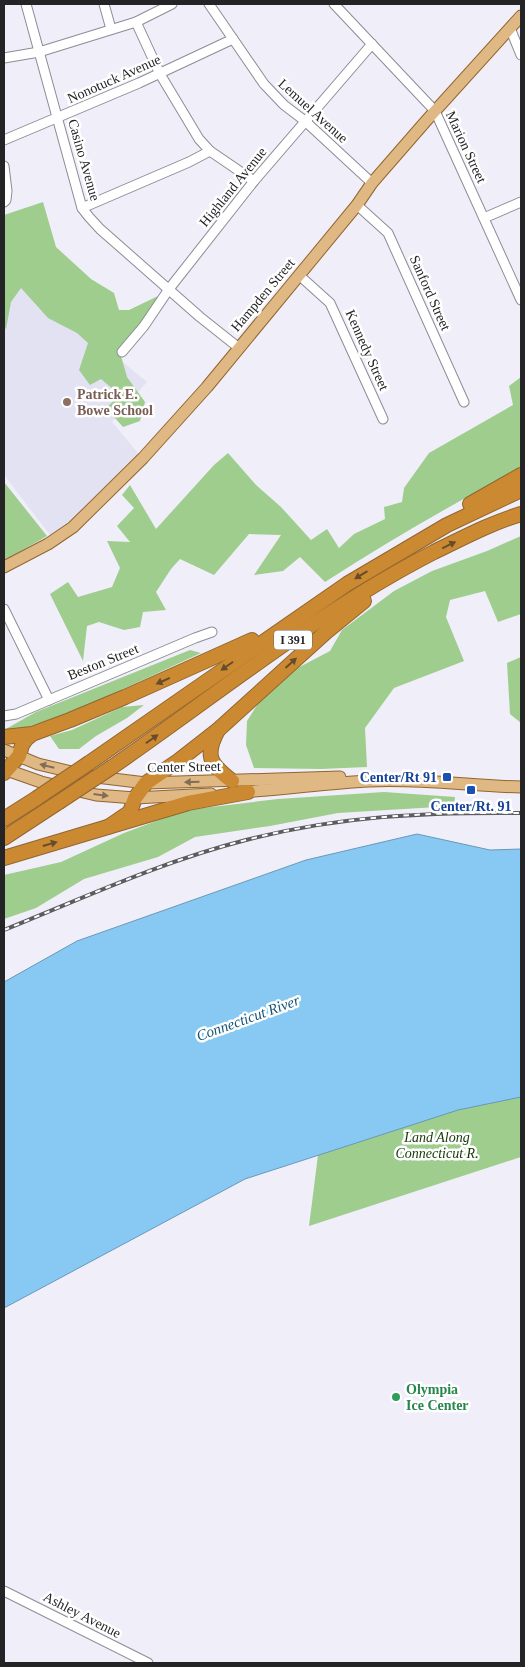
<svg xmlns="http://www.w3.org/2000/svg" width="525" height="1667" viewBox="0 0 525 1667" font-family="'Times New Roman',serif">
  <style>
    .built { fill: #e3e2f3 }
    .green { fill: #9ecd8d }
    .water { fill: #87c9f3; stroke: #6998b6 }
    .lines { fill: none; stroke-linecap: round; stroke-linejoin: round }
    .minor-casing { stroke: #8d8c95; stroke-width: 11 }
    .major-casing { stroke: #91662e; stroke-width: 13 }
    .highway-casing { stroke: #91662e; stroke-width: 16 }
    .minor { stroke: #fff; stroke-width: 9 }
    .major { stroke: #e0b884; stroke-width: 11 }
    .highway { stroke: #cb8932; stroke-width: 14 }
    .rail-casing { stroke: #5d5c61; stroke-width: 4 }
    .rail { stroke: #fff; stroke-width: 2; stroke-dasharray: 5.5; stroke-linecap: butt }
    .highway-bridge-casing { stroke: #91662e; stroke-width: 16; stroke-linecap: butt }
    .highway-bridge { stroke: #cb8932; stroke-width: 14 }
    .oneway { fill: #674c2b }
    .oneway2 { fill: #826e56 }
    .education-dot { fill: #8d6e63; stroke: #fff; stroke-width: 2 }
    .transit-dot { fill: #1a4fb4; stroke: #fff; stroke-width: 2 }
    .leisure-dot { fill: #2e9e5b; stroke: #fff; stroke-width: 2 }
    .labels { text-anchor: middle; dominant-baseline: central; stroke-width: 5; stroke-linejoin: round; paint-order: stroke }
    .shield { fill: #fff; stroke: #666668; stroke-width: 1 }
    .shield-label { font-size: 12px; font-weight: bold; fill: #242427 }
    .street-label { font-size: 14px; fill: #242427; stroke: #fff }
    .education-label { font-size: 14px; font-weight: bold; fill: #785e54; stroke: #fff; text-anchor: start }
    .transit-label { font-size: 14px; font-weight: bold; fill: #164399; stroke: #fff; text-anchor: end }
    .park-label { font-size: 14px; font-style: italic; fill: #153704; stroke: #fff }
    .leisure-label { font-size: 14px; font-weight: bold; fill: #27864d; stroke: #fff; text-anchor: start }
    .water-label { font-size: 15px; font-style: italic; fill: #135579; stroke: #fff }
  </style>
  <rect width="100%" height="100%" fill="#f0eff9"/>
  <path class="built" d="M4,255L108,350L147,382L112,422L138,453L67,524L50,535L4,475Z"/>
  <g class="green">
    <path d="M43,202L56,247L91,279L114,293L119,310H129L158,296L147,315L119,349L127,377L145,402L140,421L123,427L106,408L120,395L101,379L90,385L79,370L88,343L77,333L48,318L21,288L11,302L6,329L4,327V215Z"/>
    <path d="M521,377V468C454,503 389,541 325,582L300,557L283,571L254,575L281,535L249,534L214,575L180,559L171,569L156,592L166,610L143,612L140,627L124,630L99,622L87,626L83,661L50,594L68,582L78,597L112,587L120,568L107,541L130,542L117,526L134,508L122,495L130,485L156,529L214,465L228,453L256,485L281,507L311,540L327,529L339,548L354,534L385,519L384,507L402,502L404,488L429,453L513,405L509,386Z"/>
    <path d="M4,482L47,536L4,561Z"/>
    <path d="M521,536V614L498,622L485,591L450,600L446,617L464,661L394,688L365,728L367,767L321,769L254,768L246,745L247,721L261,699L290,672L330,651L342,630L394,591L432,571L487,551Z"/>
    <path d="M190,650L201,653L78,710L27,727L4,730L36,712Z"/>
    <path d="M521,657V723L510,714L507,663Z"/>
    <path d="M144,705L127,718L96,736L79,749H59L50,736L72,730L122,707Z"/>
    <path d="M384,792L455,797L454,806L338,813L270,826L195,837L158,857L84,879L36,908L4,919V875L61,862L124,833L186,810L278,799Z"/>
    <path d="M521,1081V1157L309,1226L318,1155Z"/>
  </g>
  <path class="water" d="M417,834L490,850L521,849V1097L458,1110L245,1179L4,1308V982L77,941L306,860Z"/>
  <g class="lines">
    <defs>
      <g id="minor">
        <path d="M26,4L82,208L89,217L100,229L200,317L239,348"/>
        <path d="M104,4L111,29"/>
        <path d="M209,4L264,84L284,105L305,121L372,183"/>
        <path d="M334,4L435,111L521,300"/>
        <path d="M136,22L160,74L199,139L210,151L254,181"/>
        <path d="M510,28L521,55"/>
        <path d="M4,58L39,52L136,22L172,4"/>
        <path d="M4,140L139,83L233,39"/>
        <path d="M4,166L7,191L6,200L4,202"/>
        <path d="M357,205L388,233L464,402"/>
        <path d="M82,208L189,162L210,151"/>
        <path d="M484,218L521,202"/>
        <path d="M300,276L330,303L383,419"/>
        <path d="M122,352L144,326L169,289L254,181L372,44"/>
        <path d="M4,609L49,700"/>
        <path d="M4,716L16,714L195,638L212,632"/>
        <path d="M4,1591L148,1663"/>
      </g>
      <g id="major">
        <path d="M4,567L48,544L73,527L143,458L207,387L357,205L372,183L426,121L521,16"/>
        <path d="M4,750L38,764L88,776L146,783L340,777"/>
        <path d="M4,769L41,782L96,795L135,798L211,794"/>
        <path d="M239,792C282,790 325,783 369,781C418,778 472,786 521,787"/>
      </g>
      <g id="highway">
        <path d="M470,504L521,475"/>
        <path d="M218,730C204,756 210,764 232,781"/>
        <path d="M4,737L32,734"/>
        <path d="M89,763L347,584L447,525L521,490"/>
        <path d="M112,767C218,694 319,611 434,552C463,538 491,523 521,514"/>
        <path d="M4,773L19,756L22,745L26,739L32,734L70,720L125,697L252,640"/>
        <path d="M4,819L37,798"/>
        <path d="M108,827L130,812L135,798L146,783L178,761L219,729L326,632L364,601"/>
        <path d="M4,838L59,802"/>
        <path d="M4,858L188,803L248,792"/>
      </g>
    </defs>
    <use href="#minor" class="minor-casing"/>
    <use href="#major" class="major-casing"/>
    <use href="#highway" class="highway-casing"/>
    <use href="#minor" class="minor"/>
    <use href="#major" class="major"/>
    <use href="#highway" class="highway"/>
    <defs>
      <path id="rail" d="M4,930C83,898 163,861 246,840C339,816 425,812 521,813"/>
    </defs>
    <use href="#rail" class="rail-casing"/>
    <use href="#rail" class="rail"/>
    <defs>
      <g id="highway-bridge">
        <path d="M37,798L89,763"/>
        <path d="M59,802L112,767"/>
      </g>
    </defs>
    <use href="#highway-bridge" class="highway-bridge-casing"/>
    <use href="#highway-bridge" class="highway-bridge"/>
  </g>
  <defs><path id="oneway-solid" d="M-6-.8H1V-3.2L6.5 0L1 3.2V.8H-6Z" transform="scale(1.25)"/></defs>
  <g class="oneway">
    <use href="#oneway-solid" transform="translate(449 545) rotate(-26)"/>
    <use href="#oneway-solid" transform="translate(361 575) rotate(149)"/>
    <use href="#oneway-solid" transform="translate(291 663) rotate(-42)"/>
    <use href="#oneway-solid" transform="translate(227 666) rotate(145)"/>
    <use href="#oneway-solid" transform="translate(163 681) rotate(156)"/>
    <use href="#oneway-solid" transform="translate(152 739) rotate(-35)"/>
    <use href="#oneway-solid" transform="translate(50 844) rotate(-16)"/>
  </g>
  <g class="oneway2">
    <use href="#oneway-solid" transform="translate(47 766) rotate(-166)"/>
    <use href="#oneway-solid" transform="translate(192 782) rotate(178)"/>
    <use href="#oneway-solid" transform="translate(101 795) rotate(7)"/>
  </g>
  <circle class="education-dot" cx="67" cy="402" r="5"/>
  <g class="transit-dot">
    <rect x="442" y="772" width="10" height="10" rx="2.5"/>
    <rect x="466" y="785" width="10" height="10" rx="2.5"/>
  </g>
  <circle class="leisure-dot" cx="396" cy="1397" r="5"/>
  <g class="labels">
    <rect class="shield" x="274" y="630.5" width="38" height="19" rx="4"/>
    <g class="shield-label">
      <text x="293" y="640">I 391</text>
    </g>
    <g class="street-label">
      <text transform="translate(114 79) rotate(-24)">Nonotuck Avenue</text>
      <text transform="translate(313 111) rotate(42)">Lemuel Avenue</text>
      <text transform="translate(466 147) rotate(65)">Marion Street</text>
      <text transform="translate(84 160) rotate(74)">Casino Avenue</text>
      <text transform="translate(233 187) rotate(-51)">Highland Avenue</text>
      <text transform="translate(430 293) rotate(66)">Sanford Street</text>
      <text transform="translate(263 295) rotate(-50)">Hampden Street</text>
      <text transform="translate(367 350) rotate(66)">Kennedy Street</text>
      <text transform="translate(103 662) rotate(-22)">Beston Street</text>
      <text transform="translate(184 767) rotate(-1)">Center Street</text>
      <text transform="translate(82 1615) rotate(27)">Ashley Avenue</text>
    </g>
    <g class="education-label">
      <text x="77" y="394">Patrick E.<tspan x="77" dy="16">Bowe School</tspan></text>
    </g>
    <g class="transit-label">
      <text x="437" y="777">Center/Rt 91</text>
      <text x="471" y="806" text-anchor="middle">Center/Rt. 91</text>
    </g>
    <g class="park-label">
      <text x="437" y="1137">Land Along<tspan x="437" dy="16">Connecticut R.</tspan></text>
    </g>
    <g class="leisure-label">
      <text x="406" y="1389">Olympia<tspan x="406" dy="16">Ice Center</tspan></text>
    </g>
    <g class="water-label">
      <text transform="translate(248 1018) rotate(-20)">Connecticut River</text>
    </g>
  </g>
  <rect width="525" height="1667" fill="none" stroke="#242427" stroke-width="10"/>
</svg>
